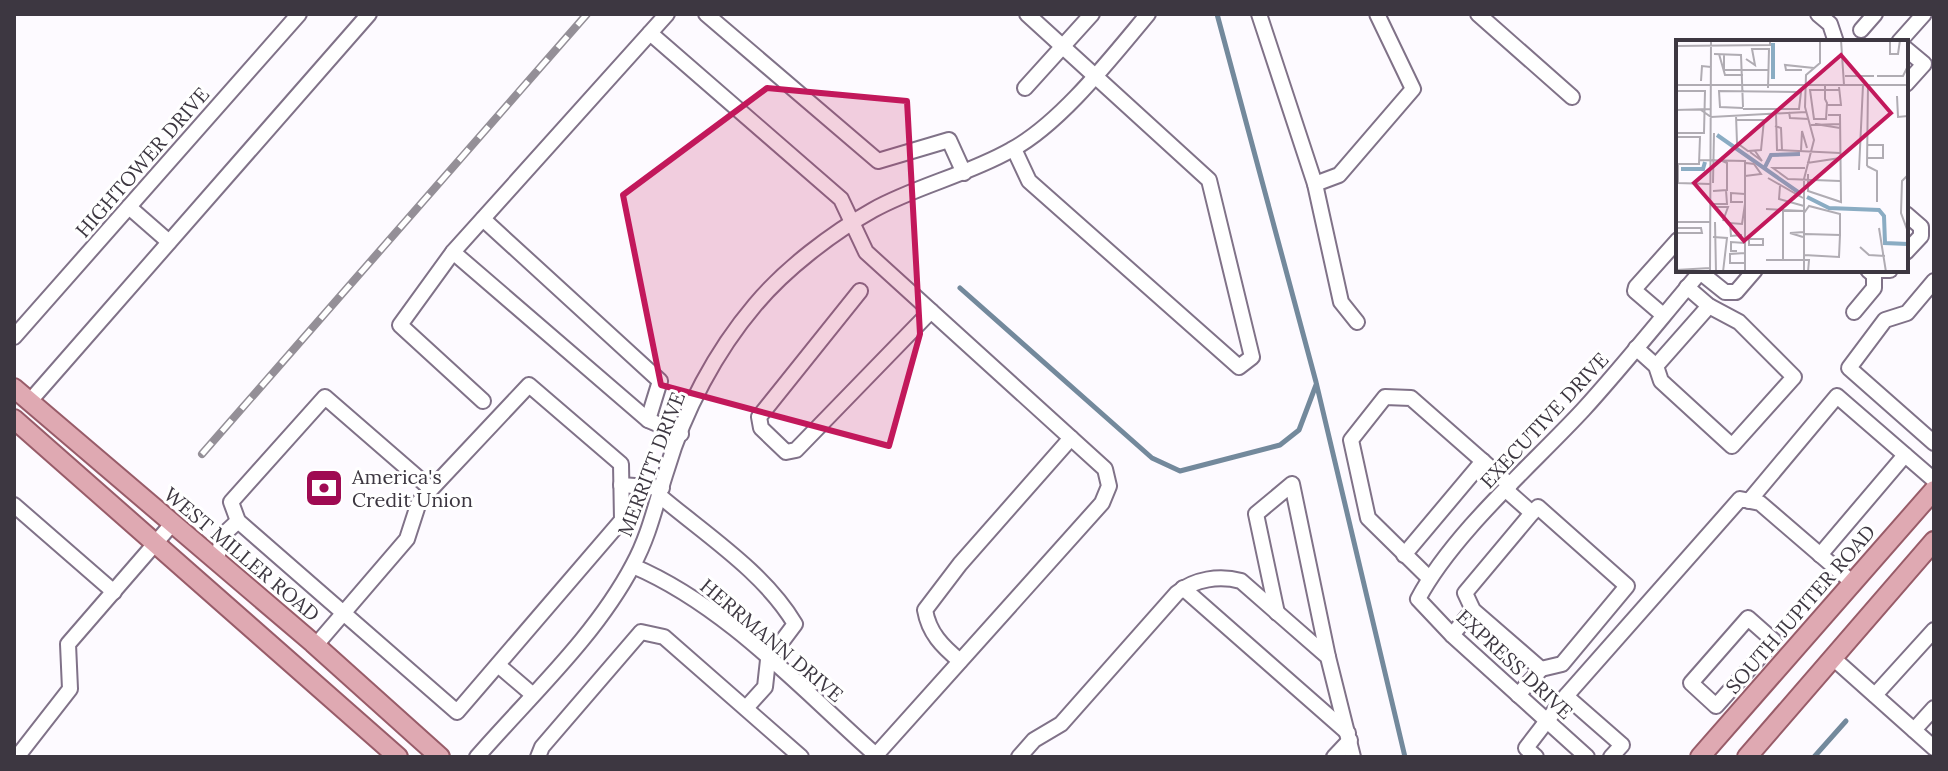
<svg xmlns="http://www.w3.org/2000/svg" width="1948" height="771" viewBox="0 0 1948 771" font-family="Lora,serif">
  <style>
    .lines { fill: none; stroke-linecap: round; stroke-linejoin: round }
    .stream { stroke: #73899c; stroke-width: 5 }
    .minor-casing { stroke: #807288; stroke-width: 18 }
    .major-casing { stroke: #985c69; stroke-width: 22 }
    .minor { stroke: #fff; stroke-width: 14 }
    .major { stroke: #dfa9b2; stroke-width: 18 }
    .rail-casing { stroke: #948f97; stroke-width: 8 }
    .rail { stroke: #fff; stroke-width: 5; stroke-dasharray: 15; stroke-linecap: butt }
    .marked { fill: #c2185b; fill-opacity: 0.2; stroke: #c2185b; stroke-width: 6; stroke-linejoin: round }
    .labels { text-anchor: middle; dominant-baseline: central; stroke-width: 6; stroke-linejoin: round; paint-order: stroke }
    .street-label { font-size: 20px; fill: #3d3741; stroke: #fff }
    .poi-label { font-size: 20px; fill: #3d3741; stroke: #fff; text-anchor: start }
    .inset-river { fill: none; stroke: #8aacc3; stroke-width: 4 }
    .inset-road { fill: none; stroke: #b0acb3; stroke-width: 2 }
    .view { fill: #c2185b; fill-opacity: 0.15; stroke: #c2185b; stroke-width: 4 }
    .inset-edge { fill: none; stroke: #3d3741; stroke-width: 4 }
  </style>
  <rect width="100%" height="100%" fill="#fdfaff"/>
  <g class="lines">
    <g class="stream">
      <path d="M1217,14L1316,382L1405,757"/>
      <path d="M960,288L1152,458L1180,471L1280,445L1299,430L1316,385"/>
      <path d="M1814,757L1846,721"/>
    </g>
    <defs>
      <g id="minor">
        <path d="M706,14L878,161L949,140L964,173"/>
        <path d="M1259,14L1315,184L1341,302L1357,322"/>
        <path d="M1478,14L1572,97"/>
        <path d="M1818,14L1830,24L1836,42"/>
        <path d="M1861,30L1875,14"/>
        <path d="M650,33L841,199L866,252L1105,469L1109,486L1102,503L876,755"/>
        <path d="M1899,42L1924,14"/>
        <path d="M1906,49L1924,64L1906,84"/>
        <path d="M1025,88L1092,14"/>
        <path d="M1014,149L1029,181L1239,367L1252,357L1209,180L1027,14"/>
        <path d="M1315,184L1339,175L1413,89L1377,14"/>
        <path d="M129,207L169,242"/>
        <path d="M1906,214L1921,227V236L1906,252"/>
        <path d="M483,219L660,381L648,420"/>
        <path d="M453,252L648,420L681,434"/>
        <path d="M1881,270H1890"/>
        <path d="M1700,272L1725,292H1736L1755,270"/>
        <path d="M1934,281L1907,313L1885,320L1849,368L1934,443"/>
        <path d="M860,291L759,417L761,428L786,452L796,450L931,311"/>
        <path d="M1854,312L1874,288V275L1868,270"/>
        <path d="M1663,315L1635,291L1636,287L1678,240"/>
        <path d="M14,337L299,14"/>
        <path d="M1636,348L1656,366L1661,381L1732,446L1794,377L1739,322L1709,306L1687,287"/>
        <path d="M1656,366L1709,306"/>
        <path d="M30,401L369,14"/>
        <path d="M483,401L400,325L453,252L667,14"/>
        <path d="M621,485L662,488"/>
        <path d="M1506,490L1532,513L1465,593L1473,610L1541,669L1518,695"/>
        <path d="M660,496C706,535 764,572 795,624L768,660L765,687L746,708"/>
        <path d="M1749,501L1837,396L1934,480"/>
        <path d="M14,505L114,592"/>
        <path d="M1532,513L1538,507L1627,586L1562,664L1541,669"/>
        <path d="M1404,555L1483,461"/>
        <path d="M1820,555L1905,455"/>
        <path d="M216,561L224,534L238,521"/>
        <path d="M633,566C727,606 802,690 878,757"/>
        <path d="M1429,578L1368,518L1351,440L1385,397L1411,398L1510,485"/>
        <path d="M1183,588L1348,733"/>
        <path d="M1277,613L1256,514L1292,484L1328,657"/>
        <path d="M1748,618L1774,641L1716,706L1691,683Z"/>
        <path d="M1452,635L1473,610"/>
        <path d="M316,645L407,539L419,502L529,385L621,464L622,520L457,712L238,521L231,502L325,397L431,489"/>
        <path d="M1833,658L1934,748"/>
        <path d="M960,661C942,646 929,633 925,610L960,564L1071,438"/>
        <path d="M498,665L532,694"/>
        <path d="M1875,695L1934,630"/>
        <path d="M1914,730L1934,708"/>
        <path d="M17,757L70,689L68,644L172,524"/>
        <path d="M477,757C530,696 595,637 633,565C650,534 656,502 667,469C684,411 716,351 755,305C785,269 832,233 873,210C916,186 967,175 1011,150C1060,124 1112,57 1148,14"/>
        <path d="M538,757L542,747L641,632L664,637L801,757"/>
        <path d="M1019,757L1034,740L1061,724L1177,593C1195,579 1219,575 1241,581L1328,657L1353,757"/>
        <path d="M1334,757L1350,740"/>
        <path d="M1536,757L1526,748L1566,696"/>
        <path d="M1587,757L1452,635L1418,599C1453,533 1532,465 1583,410C1624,365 1662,317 1702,270"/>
        <path d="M1611,757L1622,745L1566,696L1740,499L1760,503L1853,583"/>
      </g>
      <g id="major">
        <path d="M14,388L313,643L440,757"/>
        <path d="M14,419L398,757"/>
        <path d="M1700,757L1934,490"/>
        <path d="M1747,757L1934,541"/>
      </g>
    </defs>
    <use href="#minor" class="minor-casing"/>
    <use href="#major" class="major-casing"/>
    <use href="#minor" class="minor"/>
    <use href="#major" class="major"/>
    <defs>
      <path id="rail" d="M202,454L587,14"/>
    </defs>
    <use href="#rail" class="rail-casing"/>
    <use href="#rail" class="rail"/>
  </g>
  <path class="marked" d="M767,88L907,101L920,334L889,446L661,385L623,195Z"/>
  <defs>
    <symbol id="bank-square" viewBox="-11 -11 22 22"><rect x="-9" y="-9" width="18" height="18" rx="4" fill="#9f0a52" stroke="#fff"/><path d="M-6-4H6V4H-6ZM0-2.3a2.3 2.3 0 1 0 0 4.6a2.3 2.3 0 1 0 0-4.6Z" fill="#fff"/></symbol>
  </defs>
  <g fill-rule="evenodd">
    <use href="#bank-square" x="302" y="466" width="44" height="44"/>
  </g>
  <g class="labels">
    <g class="street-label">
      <text transform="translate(142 162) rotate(-49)">HIGHTOWER DRIVE</text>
      <text transform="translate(1544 420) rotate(-47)">EXECUTIVE DRIVE</text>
      <text transform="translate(651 464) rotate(-69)">MERRITT DRIVE</text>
      <text transform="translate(242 554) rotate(40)">WEST MILLER ROAD</text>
      <text transform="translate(1800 609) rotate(-49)">SOUTH JUPITER ROAD</text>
      <text transform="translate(772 640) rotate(40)">HERRMANN DRIVE</text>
      <text transform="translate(1515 664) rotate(43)">EXPRESS DRIVE</text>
    </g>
    <g class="poi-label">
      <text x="352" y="476">America's<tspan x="352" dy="23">Credit Union</tspan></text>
    </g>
  </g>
  <g transform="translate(1676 40)">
    <rect width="232" height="232" fill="#fdfaff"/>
    <path class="inset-river" d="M97,39V3M41,95L125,154M89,127L95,115L124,114M5,129H27L29,122M131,157L153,168L203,170L208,176L209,203L232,204"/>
    <path class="inset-road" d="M165,0L168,45M214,0V14H222L224,0M0,6L94,5V0M38,14L65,15L67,67M43,14L49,35H67M48,14V30H93M70,19L79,25L76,9H93L92,48M126,30H110L109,25L138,28M169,36H198M201,36H227L232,26M25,41L26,26L35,27M0,45H232M149,45V59L151,63L150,79H138L134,50H163M0,51H29L28,93H0M221,56L222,77L232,76M151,65H165L163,47M67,68L44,67L43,51L125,52L123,69H67M0,70L34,69M25,70L35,77L130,72M113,72L114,78L133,79M100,74L101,110L164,113M60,75L61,103L72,111L85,110L88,80H61M139,84L164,88M135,85L164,84M99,86L105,88L106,110M0,97H24L23,124H0M125,111L126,91L131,108M74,112L86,121L79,111M191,118H207V105H192M24,120L69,121V232M131,123L164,118M2,124V143L34,144M191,126L192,45M191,126L201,131V162M129,128H97L112,139L164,141M183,130L187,45M132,134V151L165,162L164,75H152M232,135L226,141L225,173L232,192M69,136L85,134L78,124L70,123M92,138L127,158M37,143L38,93M104,146L103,159L128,166M37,151L51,150V123L44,120M67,162H55V153L69,154M37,164H51L50,150M40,167H52L47,181M90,169L128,171M128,173L133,166L164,174V195M0,182H34M39,182L40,232M0,188H25L26,193H0M203,188L210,232M66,195L55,196L54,183L66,184L69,164M37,197L51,198L47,232M127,197L114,193L128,192M73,199H87V205H73ZM184,207L193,215L209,216M61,211H55V202L69,203M69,213L54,214V223H69M128,215L163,217L164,195L129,194M90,220H133L132,232M107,220V169M0,230L34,228M34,232L35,0M128,232V139L138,100L129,67L130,35L144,23V0"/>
    <path class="view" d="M165,15L215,73L68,201L18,143Z"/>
    <rect width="232" height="232" class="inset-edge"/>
  </g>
  <rect width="1948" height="771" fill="none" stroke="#3d3741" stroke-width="32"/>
</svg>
